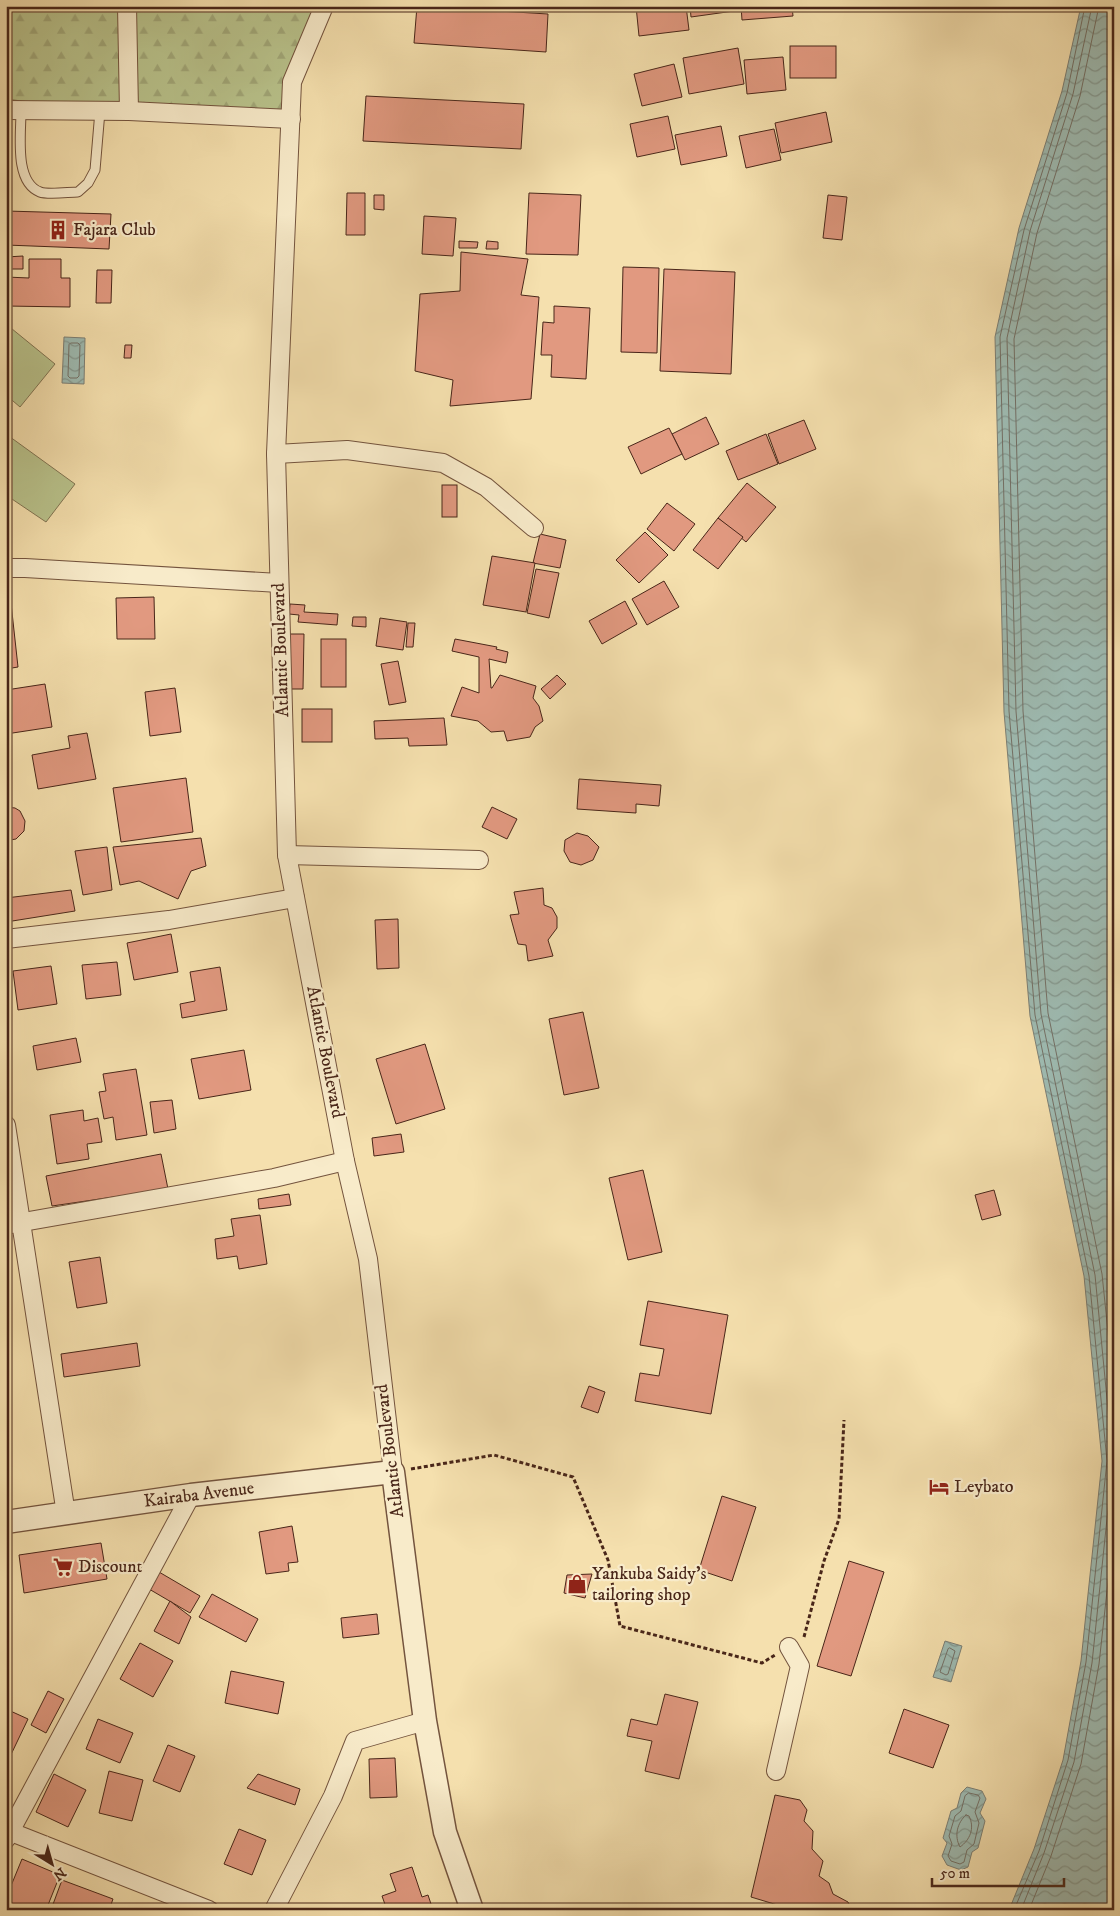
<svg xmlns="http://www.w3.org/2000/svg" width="1120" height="1916" viewBox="0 0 1120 1916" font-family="'IM FELL DW Pica',serif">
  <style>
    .grass { fill: #b9c38c; stroke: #817452 }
    .forest { fill: url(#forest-firs); stroke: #817452 }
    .water { fill: url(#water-waves); stroke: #7c7f75 }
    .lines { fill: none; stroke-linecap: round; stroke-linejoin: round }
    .shore { stroke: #747066; stroke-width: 1 }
    .building { fill: #e19980; stroke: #492619 }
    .service-casing { stroke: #74543e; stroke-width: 11 }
    .minor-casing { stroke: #74543e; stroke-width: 20 }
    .tertiary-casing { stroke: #74543e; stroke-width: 25 }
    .path { stroke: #492619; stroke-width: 3; stroke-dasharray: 4 2.5; stroke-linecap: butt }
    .service { stroke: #f8ebca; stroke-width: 9 }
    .minor { stroke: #f8ebca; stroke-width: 18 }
    .tertiary { stroke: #f8ebca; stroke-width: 22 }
    .labels { text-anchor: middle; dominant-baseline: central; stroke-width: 4.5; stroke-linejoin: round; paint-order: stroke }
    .poi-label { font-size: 18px; fill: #492619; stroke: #f8ebca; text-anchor: start }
    .street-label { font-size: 18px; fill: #492619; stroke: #f8ebca }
  </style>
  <defs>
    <pattern id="forest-firs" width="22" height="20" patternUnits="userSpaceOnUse" patternTransform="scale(1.25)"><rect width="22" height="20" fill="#b9c38c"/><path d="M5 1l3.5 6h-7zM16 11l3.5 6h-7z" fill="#a1a778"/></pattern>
    <pattern id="water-waves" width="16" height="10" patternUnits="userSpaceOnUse" patternTransform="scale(1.25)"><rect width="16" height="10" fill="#9ebbb2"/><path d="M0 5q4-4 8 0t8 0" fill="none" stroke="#839890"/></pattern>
  </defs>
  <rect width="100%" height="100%" fill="#f5e0ae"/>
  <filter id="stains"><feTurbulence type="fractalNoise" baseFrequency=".004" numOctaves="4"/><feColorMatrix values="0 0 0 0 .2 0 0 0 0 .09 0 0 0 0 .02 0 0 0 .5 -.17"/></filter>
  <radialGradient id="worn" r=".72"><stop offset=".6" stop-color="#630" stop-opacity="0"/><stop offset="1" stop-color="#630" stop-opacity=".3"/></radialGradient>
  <g class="grass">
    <path d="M6,324L55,364L20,407L6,395Z"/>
    <path d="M6,434L75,484L46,522L6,495Z"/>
  </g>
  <path class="forest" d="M6,6H232L238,11L242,6H325L292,82L291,119L100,111L6,99Z"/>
  <g class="water">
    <path d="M1081,6H1114V1910H1009L1034,1849L1063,1760L1081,1661L1102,1461L1084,1276L1030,1016L1004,712L995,337L1019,228L1062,91Z"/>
    <path d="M64,337L85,338L84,384L62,383Z"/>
    <path d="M945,1641L962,1646L951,1682L933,1677Z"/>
    <path d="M967,1787L982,1791L986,1799L980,1813L985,1821L978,1848L972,1852L968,1867L961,1870L947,1865L942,1856L947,1843L943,1838L951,1811L957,1808L961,1793Z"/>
  </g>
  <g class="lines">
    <g class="shore">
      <path d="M1099,6L1080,96L1037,233L1014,339L1023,711L1048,1013L1102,1274L1114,1390"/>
      <path d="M71,343H78L80,345L79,376L77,378H70L68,376L69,345Z"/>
      <path d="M950,1648L955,1651L948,1674L946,1675L940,1672L948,1649Z"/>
      <path d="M969,1793L978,1795L980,1798L975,1812L979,1823L974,1844L967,1850L964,1862L960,1864L951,1861L948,1856L952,1844L949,1836L955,1816L961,1811L965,1796Z"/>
      <path d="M966,1815L969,1816C975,1828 970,1840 960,1847C954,1836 957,1823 966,1815Z"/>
      <path d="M1014,1910L1039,1851L1068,1760L1086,1662L1107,1461L1089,1276L1035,1015L1009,711L1000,337L1024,230L1067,93L1085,6"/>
      <path d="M1021,1910L1044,1853L1074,1762L1092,1663L1113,1461L1095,1275L1041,1014L1016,711L1007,338L1030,231L1073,94L1092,6"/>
      <path d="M1029,1910L1051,1856L1081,1764L1099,1664L1114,1527"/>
    </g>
  </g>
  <g class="building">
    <path d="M417,6L548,14L546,52L414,43Z"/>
    <path d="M636,6H686L689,30L639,36Z"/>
    <path d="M690,6H733L734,11L691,17Z"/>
    <path d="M741,6H792L793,16L742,20Z"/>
    <rect x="790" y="46" width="46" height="32"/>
    <path d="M738,48L744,84L689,94L683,58Z"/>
    <path d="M783,57L786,90L747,94L744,60Z"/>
    <path d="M674,64L682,97L642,106L634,74Z"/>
    <path d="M366,96L524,104L521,149L363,141Z"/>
    <path d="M826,112L832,142L781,153L775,123Z"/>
    <path d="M668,116L675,149L637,157L630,124Z"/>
    <path d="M721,126L727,156L681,165L675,135Z"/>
    <path d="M774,129L781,160L746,168L739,136Z"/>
    <path d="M347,193H365V235H346Z"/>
    <path d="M529,193L581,195L578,255L526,254Z"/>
    <path d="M374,195H384V210L374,209Z"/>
    <path d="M828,195L847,197L842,240L823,238Z"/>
    <path d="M6,211L111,214L109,249L6,245Z"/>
    <path d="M424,216L456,218L453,256L422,254Z"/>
    <path d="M459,241L478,242L477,248H459Z"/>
    <path d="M487,241L498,242V249H486Z"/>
    <path d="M461,252L528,259L521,295L539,297L531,399L450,406L453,380L415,371L420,294L460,291Z"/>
    <path d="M23,256V269H6V257Z"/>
    <path d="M29,259H61V278H70V307L6,306V277L29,278Z"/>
    <path d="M623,267L659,268L657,353L621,352Z"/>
    <path d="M664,269L735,272L731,374L660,371Z"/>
    <path d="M97,270H112L111,303H96Z"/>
    <path d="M554,306L590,308L586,379L551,377L552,355H541L543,322L554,323Z"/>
    <path d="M125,345H132L131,358H124Z"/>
    <path d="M706,417L719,444L685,460L672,434Z"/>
    <path d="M804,420L816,449L779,464L768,434Z"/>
    <path d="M669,428L682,454L641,474L628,447Z"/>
    <path d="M766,434L778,464L738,480L726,451Z"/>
    <path d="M747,483L776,507L746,542L718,518Z"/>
    <rect x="442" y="485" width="15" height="32"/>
    <path d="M667,503L695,524L674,551L647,529Z"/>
    <path d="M718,518L743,537L718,569L693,550Z"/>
    <path d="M645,532L668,555L639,583L616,560Z"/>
    <path d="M540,534L566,540L560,568L533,563Z"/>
    <path d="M492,556L535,563L526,612L483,605Z"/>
    <path d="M536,569L559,573L549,618L527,613Z"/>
    <path d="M664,581L679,607L647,625L632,599Z"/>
    <path d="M9,585L18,667L6,669V586Z"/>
    <path d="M154,597L155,639H117L116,598Z"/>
    <path d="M625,601L637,624L602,644L589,621Z"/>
    <path d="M290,604L305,605L304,612L338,614L337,625L298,622L299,615L289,614Z"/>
    <path d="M353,617H366V627L352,626Z"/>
    <path d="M380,618L407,622L403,650L376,646Z"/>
    <path d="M408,623H415L413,647H406Z"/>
    <path d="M289,634H304L303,689H288Z"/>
    <rect x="321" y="639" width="25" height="48"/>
    <path d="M455,639L497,647L496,649L508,652L506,663L489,659L491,688H492L500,675L536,686L533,698L539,706L543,721L535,727L530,737L507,741L504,731L491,732L478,721L451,716L462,687L479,693V657L452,651Z"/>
    <path d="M398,661L406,702L389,705L381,664Z"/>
    <path d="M557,675L566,684L550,699L541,689Z"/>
    <path d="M45,684L52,727L6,734V690Z"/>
    <path d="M175,688L181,732L150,736L145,692Z"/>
    <rect x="302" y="709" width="30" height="33"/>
    <path d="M444,718L447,745L409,746L408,738L375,739L374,721Z"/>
    <path d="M87,733L96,779L38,789L32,755L70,748L68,736Z"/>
    <path d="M186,778L193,832L121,842L113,788Z"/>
    <path d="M579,779L661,785L659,806L636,804V813L577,809Z"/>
    <path d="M6,807L15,808L20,811L25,821L24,831L16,839L10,840H6Z"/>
    <path d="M492,807L517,819L507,839L482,827Z"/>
    <path d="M577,833L588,836L599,847L593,860L581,865L570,862L564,851L565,840Z"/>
    <path d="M201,838L206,866L191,871L178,899L139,881L120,885L113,847Z"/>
    <path d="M107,847L112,890L83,895L75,851Z"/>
    <path d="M543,888L544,905L552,908L557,917V928L548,940L553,956L528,961L526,945L518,944L510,915L519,914L514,892Z"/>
    <path d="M71,890L75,911L6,922V898Z"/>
    <path d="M398,919L399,968L377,969L375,920Z"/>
    <path d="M171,934L178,972L134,980L127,943Z"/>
    <path d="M117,962L121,995L86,999L82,965Z"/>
    <path d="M51,966L57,1004L18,1010L13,971Z"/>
    <path d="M220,967L227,1010L182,1018L180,1004L195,1001L190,972Z"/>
    <path d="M583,1012L599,1088L564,1095L549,1019Z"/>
    <path d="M76,1038L81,1062L37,1070L33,1046Z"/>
    <path d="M425,1044L445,1109L396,1124L376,1059Z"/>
    <path d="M244,1050L251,1090L199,1099L191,1059Z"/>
    <path d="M136,1069L147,1135L116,1140L113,1117L104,1119L99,1092L106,1091L103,1074Z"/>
    <path d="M172,1100L176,1129L154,1133L150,1102Z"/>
    <path d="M83,1110L84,1121L98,1118L102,1142L87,1144L89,1159L57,1164L50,1115Z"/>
    <path d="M401,1134L404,1152L374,1156L372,1138Z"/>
    <path d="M161,1154L168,1189L52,1206L46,1176Z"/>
    <path d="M643,1170L662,1252L628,1260L609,1178Z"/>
    <path d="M994,1190L1001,1215L982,1220L975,1195Z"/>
    <path d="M289,1194L291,1205L259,1209L258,1199Z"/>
    <path d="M260,1215L267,1264L239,1269L237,1256L217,1259L215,1239L234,1236L231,1219Z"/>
    <path d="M100,1257L107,1303L77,1308L69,1262Z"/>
    <path d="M648,1301L728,1315L711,1414L635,1401L640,1373L659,1376L664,1349L640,1345Z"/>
    <path d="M137,1343L140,1366L64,1377L61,1354Z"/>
    <path d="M589,1386L605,1392L598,1413L581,1407Z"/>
    <path d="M722,1496L756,1507L732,1581L699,1570Z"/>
    <path d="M292,1526L298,1562L288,1563L289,1571L266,1574L259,1532Z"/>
    <path d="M101,1543L107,1579L24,1593L19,1555Z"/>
    <path d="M849,1561L884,1572L851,1676L817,1666Z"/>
    <path d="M159,1572L200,1596L190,1613L149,1589Z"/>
    <path d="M592,1574L585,1598L564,1593L567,1575Z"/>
    <path d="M212,1594L258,1619L246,1642L199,1617Z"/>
    <path d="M170,1601L191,1617L179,1644L154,1631Z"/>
    <path d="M377,1614L379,1634L343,1638L341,1618Z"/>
    <path d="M140,1643L173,1661L153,1697L120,1679Z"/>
    <path d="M231,1671L284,1682L278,1714L225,1703Z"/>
    <path d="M48,1691L64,1699L46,1733L31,1725Z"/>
    <path d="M665,1694L698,1702L679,1779L645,1771L652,1741L627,1736L631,1719L657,1725Z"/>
    <path d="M6,1709L28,1719L6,1765Z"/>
    <path d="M904,1709L949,1725L933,1768L889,1753Z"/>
    <path d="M98,1719L133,1733L120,1763L86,1749Z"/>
    <path d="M168,1745L195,1756L180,1792L153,1781Z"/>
    <path d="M395,1758L397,1797L370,1798L369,1759Z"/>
    <path d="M109,1771L143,1780L132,1821L99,1813Z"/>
    <path d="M54,1774L86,1790L68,1827L36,1812Z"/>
    <path d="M258,1774L300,1789L295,1805L247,1788Z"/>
    <path d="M775,1795L800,1800L807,1810L804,1821L813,1831L812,1849L823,1861L819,1876L829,1883L833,1894L848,1902L852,1910H794L751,1897Z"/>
    <path d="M239,1829L266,1840L252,1875L224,1864Z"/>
    <path d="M22,1859L60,1875L46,1910H6V1898Z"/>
    <path d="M412,1867L422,1897L428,1895L433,1910H387L382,1896L396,1891L390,1874Z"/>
    <path d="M62,1880L113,1899L109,1910H59L52,1907Z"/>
  </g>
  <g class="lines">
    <defs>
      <path id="service" d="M21,111C21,135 14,182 40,192C48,195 69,192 78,192L88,183L95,170L100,111"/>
      <g id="minor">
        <path d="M127,6L129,111"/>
        <path d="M324,6L292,82L276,454L287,855L345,1161L368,1259L393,1472"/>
        <path d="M6,110L129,111L291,119"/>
        <path d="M276,454L347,450L443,463L486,487L534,528"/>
        <path d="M6,568H25L279,583"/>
        <path d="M287,855L479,860"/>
        <path d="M6,939L169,920L295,898"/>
        <path d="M6,1125L66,1514"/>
        <path d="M6,1225L274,1178L345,1161"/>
        <path d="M776,1771L800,1666L789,1647"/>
        <path d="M6,1830L209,1910"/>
        <path d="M6,1839L191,1495"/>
        <path d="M274,1910L333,1796L355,1741L425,1721"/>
      </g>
      <path id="tertiary" d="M6,1522L191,1495L393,1472L425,1721L445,1832L472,1910"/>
    </defs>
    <use href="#service" class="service-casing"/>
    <use href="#minor" class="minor-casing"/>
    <use href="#tertiary" class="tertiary-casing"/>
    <g class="path">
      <path d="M411,1469L494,1455L573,1477L608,1560L620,1626L762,1663L775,1655"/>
      <path d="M804,1637L824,1561L839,1519L844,1420"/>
    </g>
    <use href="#service" class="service"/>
    <use href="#minor" class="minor"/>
    <use href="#tertiary" class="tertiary"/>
  </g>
  <defs>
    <symbol id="building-bare" viewBox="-9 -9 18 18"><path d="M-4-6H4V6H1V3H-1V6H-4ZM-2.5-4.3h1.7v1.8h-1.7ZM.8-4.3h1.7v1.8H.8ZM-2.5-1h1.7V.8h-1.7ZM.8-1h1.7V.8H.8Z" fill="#8f2418" stroke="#f8ebca" stroke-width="2.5" paint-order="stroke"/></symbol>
    <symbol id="hotel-bare" viewBox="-9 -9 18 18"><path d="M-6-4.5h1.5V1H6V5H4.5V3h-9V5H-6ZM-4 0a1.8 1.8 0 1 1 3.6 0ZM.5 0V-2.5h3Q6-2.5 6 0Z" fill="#8f2418" stroke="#f8ebca" stroke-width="2.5" paint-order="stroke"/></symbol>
    <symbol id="supermarket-bare" viewBox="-9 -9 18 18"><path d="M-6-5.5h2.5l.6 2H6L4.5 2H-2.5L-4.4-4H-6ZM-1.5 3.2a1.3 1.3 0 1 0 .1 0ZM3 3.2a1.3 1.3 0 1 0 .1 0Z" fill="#8f2418" stroke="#f8ebca" stroke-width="2.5" paint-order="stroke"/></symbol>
    <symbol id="shop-bare" viewBox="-9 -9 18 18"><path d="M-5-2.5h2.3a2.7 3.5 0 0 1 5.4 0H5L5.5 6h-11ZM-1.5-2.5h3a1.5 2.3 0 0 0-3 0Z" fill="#8f2418" stroke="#f8ebca" stroke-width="2.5" paint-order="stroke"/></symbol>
  </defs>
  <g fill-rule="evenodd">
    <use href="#building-bare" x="44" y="216" width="28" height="28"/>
    <use href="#hotel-bare" x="925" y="1473" width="28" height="28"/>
    <use href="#supermarket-bare" x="49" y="1553" width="28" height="28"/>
    <use href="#shop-bare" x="563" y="1570" width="28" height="28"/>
  </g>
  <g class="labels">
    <g class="poi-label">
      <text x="73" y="230">Fajara Club</text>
      <text x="954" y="1487">Leybato</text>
      <text x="78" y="1567">Discount</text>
      <text x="592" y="1574">Yankuba Saidy's<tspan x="592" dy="21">tailoring shop</tspan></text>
    </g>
    <g class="street-label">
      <text transform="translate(281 650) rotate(-92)">Atlantic Boulevard</text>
      <text transform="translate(325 1052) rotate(79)">Atlantic Boulevard</text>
      <text transform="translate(390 1451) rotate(-97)">Atlantic Boulevard</text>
      <text transform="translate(199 1495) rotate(-7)">Kairaba Avenue</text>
    </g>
  </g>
  <rect width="1120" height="1916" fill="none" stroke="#f5e0ae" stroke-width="25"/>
  <rect x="8" y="8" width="1105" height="1901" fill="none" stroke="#492619" stroke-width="2.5"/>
  <rect x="12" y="12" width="1095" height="1891" fill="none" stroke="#492619"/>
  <g transform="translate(52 1864) rotate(143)" stroke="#f8ebca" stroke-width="4" paint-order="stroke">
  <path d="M0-4L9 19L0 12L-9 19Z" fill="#492619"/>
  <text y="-8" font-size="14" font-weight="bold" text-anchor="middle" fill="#492619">N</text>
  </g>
  <path d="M932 1878v8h132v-8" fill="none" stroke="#492619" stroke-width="2.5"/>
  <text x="940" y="1878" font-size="15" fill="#492619" stroke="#f8ebca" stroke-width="4" paint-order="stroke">50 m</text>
  <rect width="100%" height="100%" filter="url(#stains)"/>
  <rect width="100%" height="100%" fill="url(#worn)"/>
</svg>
